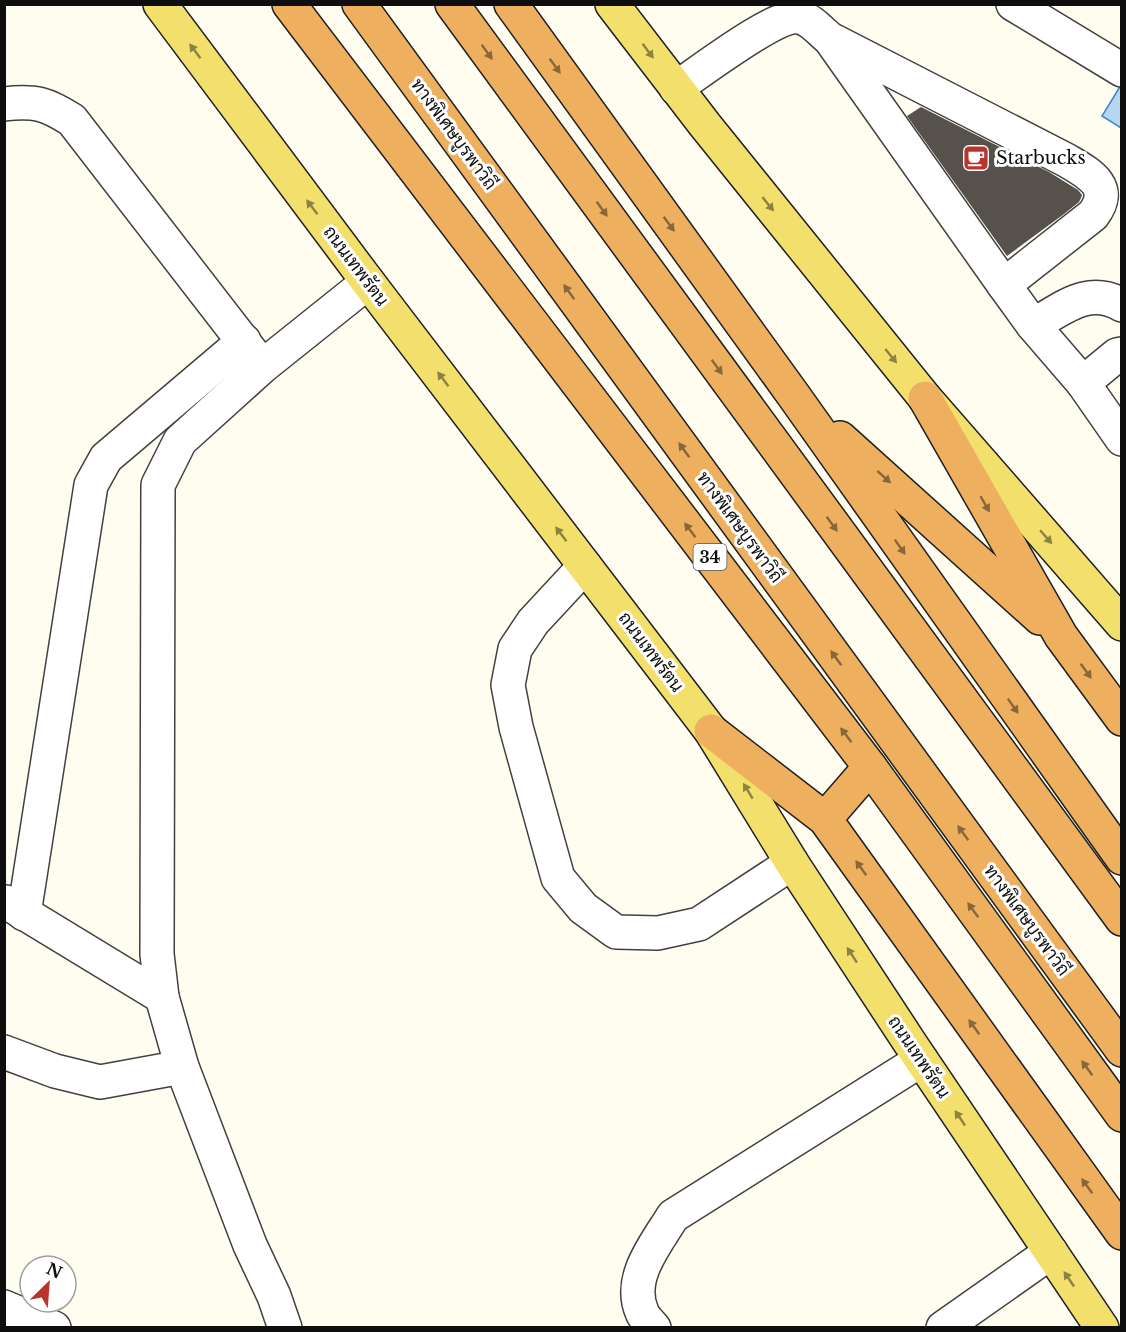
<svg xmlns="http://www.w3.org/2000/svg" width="1126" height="1332" viewBox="0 0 1126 1332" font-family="'Libre Baskerville',Sarabun,serif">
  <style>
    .water { fill: #b7d6f4; stroke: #4183c8; stroke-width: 1.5 }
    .building { fill: #56514b }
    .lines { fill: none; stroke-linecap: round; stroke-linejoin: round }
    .minor-casing { stroke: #414141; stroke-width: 36 }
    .major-casing { stroke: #1f1f1f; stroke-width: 36 }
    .highway-casing { stroke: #1f1f1f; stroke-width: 36 }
    .minor { stroke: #fff; stroke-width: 33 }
    .major { stroke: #f3e06c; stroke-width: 33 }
    .highway { stroke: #eeb05e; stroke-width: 33 }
    .oneway { fill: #8c8242 }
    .oneway2 { fill: #89673a }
    .labels { text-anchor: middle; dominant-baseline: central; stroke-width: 6; stroke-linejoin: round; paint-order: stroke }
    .shield { fill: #fff; stroke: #565656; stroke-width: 1.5 }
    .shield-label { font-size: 16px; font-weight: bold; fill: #0e0e0e }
    .street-label { font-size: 18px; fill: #0e0e0e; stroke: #fff }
    .poi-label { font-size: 18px; fill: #0e0e0e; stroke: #fff; text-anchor: start }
  </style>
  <rect width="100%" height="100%" fill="#fefdf0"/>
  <path class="water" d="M1121,85V128L1102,116Z"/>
  <path class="building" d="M921,107L1049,172L1078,190L1082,195L1081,198L1079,202L1064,214L1007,256L907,116Z"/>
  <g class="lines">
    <defs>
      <g id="minor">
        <path d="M1013,4L1122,70"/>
        <path d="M834,41L1066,160C1088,173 1115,186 1093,215L1004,285"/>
        <path d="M676,88C699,73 776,13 800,17C812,20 821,32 830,39L1004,285L1033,325L1083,383L1122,439"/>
        <path d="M4,104C35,100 47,104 72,120L256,358"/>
        <path d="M1033,325C1063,309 1088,285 1122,305"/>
        <path d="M1083,383L1117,355L1122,354"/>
        <path d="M585,566L533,622L515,649L508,685L516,727L558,878L583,908L616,932L658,933L699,924L792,863"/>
        <path d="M6,902L162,997"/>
        <path d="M24,914L91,485L106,458L244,341"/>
        <path d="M4,1052L55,1071L100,1082L182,1067"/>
        <path d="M4,1307L54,1328"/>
        <path d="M285,1328L274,1296L250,1245L182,1067L162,997L157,954L158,485L180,441L263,366L368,282"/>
        <path d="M654,1328C650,1323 644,1318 642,1312C627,1278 656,1244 673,1216L921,1060"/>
        <path d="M943,1328L1051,1252"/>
      </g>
      <g id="major">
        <path d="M160,4L368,282L711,731L792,863L910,1043L1102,1328"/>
        <path d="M612,4L705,125L925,398L1122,624"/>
      </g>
      <g id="highway">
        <path d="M289,4L870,767L1122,1115"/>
        <path d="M359,4L1122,1050"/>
        <path d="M452,4L1122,919"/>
        <path d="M511,4L794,396L1122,858"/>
        <path d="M925,398L1061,636L1122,719"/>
        <path d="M840,438L1040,618"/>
        <path d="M711,731L825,819L1122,1233"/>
        <path d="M825,819L870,767"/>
      </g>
    </defs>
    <use href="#minor" class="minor-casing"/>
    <use href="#major" class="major-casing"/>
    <use href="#highway" class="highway-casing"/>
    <use href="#minor" class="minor"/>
    <use href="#major" class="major"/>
    <use href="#highway" class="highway"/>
  </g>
  <defs><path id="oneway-solid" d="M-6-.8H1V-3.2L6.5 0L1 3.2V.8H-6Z" transform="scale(1.5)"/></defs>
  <g class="oneway">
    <use href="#oneway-solid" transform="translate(195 51) rotate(-127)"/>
    <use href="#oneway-solid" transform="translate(648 51) rotate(53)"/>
    <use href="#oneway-solid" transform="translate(768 204) rotate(51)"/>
    <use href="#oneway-solid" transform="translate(312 207) rotate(-127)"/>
    <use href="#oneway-solid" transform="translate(891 356) rotate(51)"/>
    <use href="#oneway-solid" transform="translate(443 379) rotate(-127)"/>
    <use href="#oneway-solid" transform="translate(561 534) rotate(-127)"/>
    <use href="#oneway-solid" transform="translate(1046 537) rotate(49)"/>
    <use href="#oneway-solid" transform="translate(748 791) rotate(-121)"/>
    <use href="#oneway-solid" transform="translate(852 955) rotate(-123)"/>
    <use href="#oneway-solid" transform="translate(960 1118) rotate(-124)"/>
    <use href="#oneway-solid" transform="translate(1069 1279) rotate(-124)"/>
  </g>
  <g class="oneway2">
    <use href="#oneway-solid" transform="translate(487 52) rotate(54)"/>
    <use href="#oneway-solid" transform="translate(555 66) rotate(54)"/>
    <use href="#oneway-solid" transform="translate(602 209) rotate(54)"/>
    <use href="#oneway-solid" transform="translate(669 224) rotate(54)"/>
    <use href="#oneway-solid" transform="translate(569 292) rotate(-126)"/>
    <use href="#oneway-solid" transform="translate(717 367) rotate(54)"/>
    <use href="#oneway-solid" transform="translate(684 450) rotate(-126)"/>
    <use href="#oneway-solid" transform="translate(884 477) rotate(42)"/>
    <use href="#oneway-solid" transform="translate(985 504) rotate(60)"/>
    <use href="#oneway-solid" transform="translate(832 524) rotate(54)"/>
    <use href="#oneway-solid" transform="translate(690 530) rotate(-127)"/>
    <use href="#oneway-solid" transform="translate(900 547) rotate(55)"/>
    <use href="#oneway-solid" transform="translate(836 658) rotate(-126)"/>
    <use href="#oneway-solid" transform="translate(1086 671) rotate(54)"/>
    <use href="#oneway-solid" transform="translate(1013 706) rotate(55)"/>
    <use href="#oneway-solid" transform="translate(846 735) rotate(-127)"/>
    <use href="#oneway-solid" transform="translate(963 833) rotate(-126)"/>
    <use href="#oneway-solid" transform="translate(861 868) rotate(-126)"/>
    <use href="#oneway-solid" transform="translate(973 910) rotate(-126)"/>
    <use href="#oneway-solid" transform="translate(974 1027) rotate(-126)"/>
    <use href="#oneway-solid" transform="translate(1087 1068) rotate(-126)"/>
    <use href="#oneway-solid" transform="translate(1087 1186) rotate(-126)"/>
  </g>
  <defs>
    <symbol id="cafe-square" viewBox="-11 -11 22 22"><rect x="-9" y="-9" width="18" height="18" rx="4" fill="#b9342c" stroke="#fff"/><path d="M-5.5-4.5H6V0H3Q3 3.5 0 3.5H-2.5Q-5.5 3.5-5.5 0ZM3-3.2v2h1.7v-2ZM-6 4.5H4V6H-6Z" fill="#fff"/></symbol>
  </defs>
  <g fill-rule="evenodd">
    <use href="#cafe-square" x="961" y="143" width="30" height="30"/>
  </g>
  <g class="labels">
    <rect class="shield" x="693.5" y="544" width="33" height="26" rx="4.5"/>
    <g class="shield-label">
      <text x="710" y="557">34</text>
    </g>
    <g class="street-label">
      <text transform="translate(454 134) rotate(54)">ทางพิเศษบูรพาวิถี</text>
      <text transform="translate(356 266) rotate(53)">ถนนเทพรัตน</text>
      <text transform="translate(740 527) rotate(54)">ทางพิเศษบูรพาวิถี</text>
      <text transform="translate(651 652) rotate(53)">ถนนเทพรัตน</text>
      <text transform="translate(1027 920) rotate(54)">ทางพิเศษบูรพาวิถี</text>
      <text transform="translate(919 1057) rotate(56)">ถนนเทพรัตน</text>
    </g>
    <g class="poi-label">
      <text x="996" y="158">Starbucks</text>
    </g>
  </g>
  <rect width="1126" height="1332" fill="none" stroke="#0e0e0e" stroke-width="12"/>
  <g transform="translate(48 1284) rotate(25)"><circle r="28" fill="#ffffff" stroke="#9f9f9f" stroke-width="1.5"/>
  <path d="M0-4.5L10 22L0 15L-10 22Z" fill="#b9342c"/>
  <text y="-9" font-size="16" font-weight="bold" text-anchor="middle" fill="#0e0e0e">N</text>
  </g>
</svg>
